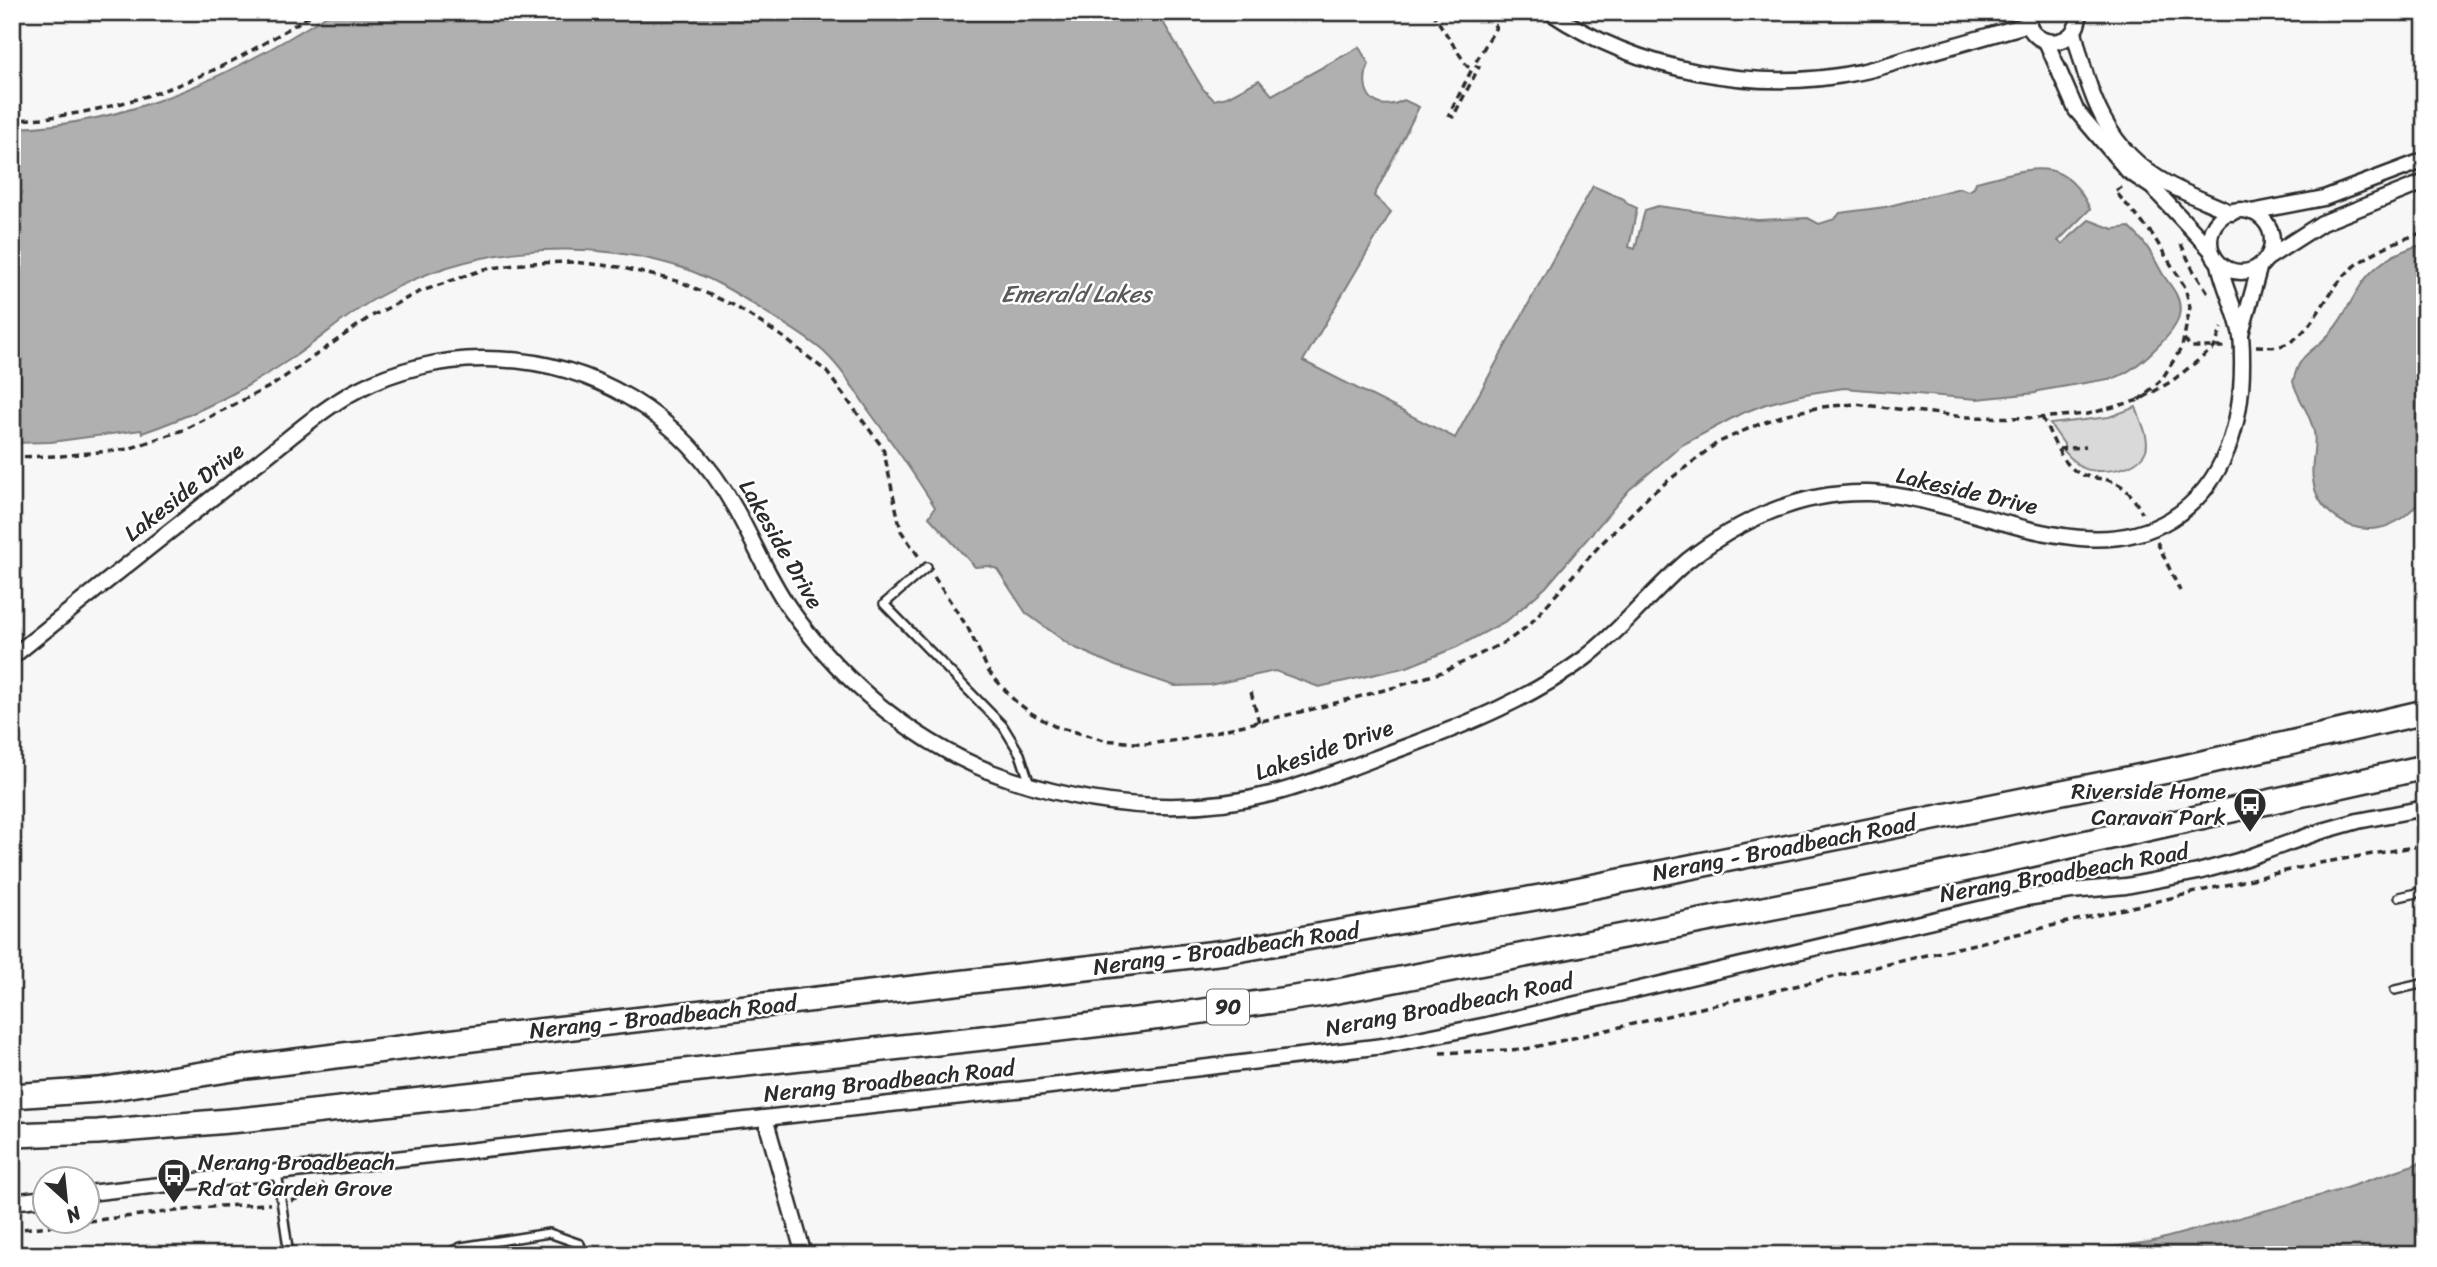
<svg xmlns="http://www.w3.org/2000/svg" width="2437" height="1267" viewBox="0 0 2437 1267" font-family="Sriracha,sans-serif">
  <style>
    .green { fill: #d9d9d9; stroke: #828282; stroke-width: 2 }
    .water { fill: #b0b0b0; stroke: #7b7b7b; stroke-width: 2 }
    .lines { fill: none; stroke-linecap: round; stroke-linejoin: round }
    .lane-casing { stroke: #2b2b2b; stroke-width: 12 }
    .street-casing { stroke: #2b2b2b; stroke-width: 19 }
    .primary-casing { stroke: #2b2b2b; stroke-width: 28 }
    .path { stroke: #2b2b2b; stroke-width: 3.5; stroke-dasharray: 7 5; stroke-linecap: butt }
    .lane { stroke: #fff; stroke-width: 7 }
    .street { stroke: #fff; stroke-width: 14 }
    .primary { stroke: #fff; stroke-width: 23 }
    .labels { text-anchor: middle; dominant-baseline: central; stroke-width: 5; stroke-linejoin: round; paint-order: stroke }
    .shield { fill: #fff; stroke: #6b6b6b; stroke-width: 2 }
    .shield-label { font-size: 21px; font-weight: bold; fill: #2b2b2b }
    .street-label { font-size: 23px; fill: #2b2b2b; stroke: #fff }
    .poi-label { font-size: 23px; fill: #2b2b2b; stroke: #fff; text-anchor: end }
    .water-label { font-size: 24px; font-style: italic; fill: #5a5a5a; stroke: #fff }
  </style>
  <rect width="100%" height="100%" fill="#f7f7f7"/>
  <filter id="ink" filterUnits="userSpaceOnUse"><feTurbulence type="fractalNoise" baseFrequency=".0143" numOctaves="2"/><feDisplacementMap in="SourceGraphic" scale="14" xChannelSelector="R" yChannelSelector="G"/><feConvolveMatrix kernelMatrix="1 2 1 2 8 2 1 2 1" color-interpolation-filters="sRGB"/></filter>
  <g filter="url(#ink)">
    <path class="green" d="M2136,407C2140,420 2150,437 2146,450C2139,470 2097,476 2081,467C2075,463 2069,456 2064,451V444L2050,424L2109,417Z"/>
    <g class="water">
      <path d="M332,12H1157L1203,89L1214,100L1227,97L1259,80L1272,95L1359,47L1369,64C1357,92 1375,115 1404,100L1419,107L1374,196L1391,212L1303,361L1455,438L1593,186L1624,199L1628,204L1637,208L1629,247L1635,249L1645,210L1658,206L1757,220L1808,218L1819,224L1835,219L1840,213L1885,207L1960,188L1968,191L1974,188L1976,182C2027,170 2063,151 2090,209L2058,241L2062,244L2089,220L2113,229L2129,227C2146,243 2150,251 2161,271C2165,279 2172,286 2176,294C2188,317 2169,336 2154,350C2142,362 2129,373 2114,378L2038,391L2036,393L1977,399L1844,388L1805,394L1766,404L1740,414L1682,445L1629,490L1546,587L1508,620L1457,647L1407,667L1319,687L1275,671L1210,685L1175,686L1116,666L1071,646L1026,613L997,569L989,566L975,567L929,517L935,507C914,474 892,442 869,411C855,390 842,369 824,352C807,337 786,325 767,313C738,294 706,274 673,265C576,237 468,247 380,296C348,313 320,340 289,360C243,391 194,415 142,433L141,430L51,442L12,443V128C129,126 235,74 332,12Z"/>
      <path d="M2425,244V481C2423,487 2422,496 2418,502C2410,514 2393,526 2379,528C2349,534 2317,511 2313,480C2310,464 2317,447 2314,432C2309,411 2299,401 2293,382C2300,350 2314,353 2332,331C2344,317 2351,300 2361,285C2376,262 2399,250 2425,244Z"/>
      <path d="M2425,1161V1255H2053L2150,1242L2337,1191Z"/>
    </g>
    <g class="lines">
      <defs>
        <g id="lane">
          <path d="M927,567L884,604L1003,726L1020,754L1030,784"/>
          <path d="M2399,897L2425,891"/>
          <path d="M2395,990L2425,983"/>
          <path d="M277,1172L289,1255"/>
          <path d="M444,1255L461,1247L549,1233L580,1244L584,1255"/>
        </g>
        <g id="street">
          <path d="M1550,12C1638,71 1756,94 1860,72C1879,68 1898,62 1916,56C1954,46 1991,35 2029,24"/>
          <path d="M2028,12C2023,50 2080,53 2079,12"/>
          <path d="M2074,32C2090,95 2105,150 2168,184C2188,195 2211,203 2232,213"/>
          <path d="M2046,41L2076,110L2128,171L2152,187L2210,249"/>
          <circle cx="2241" cy="241" r="31"/>
          <path d="M2251,212L2324,198L2425,160"/>
          <path d="M2266,259L2322,223L2425,182"/>
          <path d="M2241,334L2260,265"/>
          <path d="M12,657C93,592 174,527 256,464C289,439 322,408 359,389C395,370 441,359 482,359C591,358 683,414 736,510C754,542 768,578 790,609C844,685 921,749 1010,779C1096,807 1187,816 1275,793C1320,781 1364,762 1408,746C1470,723 1531,698 1585,658C1623,629 1651,592 1687,561C1712,541 1742,523 1772,511C1802,499 1837,492 1869,493C1965,496 2082,574 2171,519C2226,485 2243,420 2242,359C2242,351 2242,338 2240,331C2235,308 2224,287 2219,264"/>
          <path d="M765,1118L804,1255"/>
          <path d="M88,1193L1026,1089L1383,1046L1487,1025L2026,898L2071,891L2126,886L2198,872L2238,861L2319,832L2358,821L2425,808"/>
          <path d="M12,1202L46,1198"/>
        </g>
        <g id="primary">
          <path d="M12,1096L99,1090L247,1067L512,1034L1226,952L1546,896L2172,770L2425,712"/>
          <path d="M12,1135L98,1132L240,1120L1001,1036L1161,1017L1322,994L1940,875L2425,767"/>
        </g>
      </defs>
      <use href="#lane" class="lane-casing"/>
      <use href="#street" class="street-casing"/>
      <use href="#primary" class="primary-casing"/>
      <g class="path">
        <path d="M1432,12L1467,66L1472,69L1449,115L1453,117L1479,67L1474,65L1496,27L1481,12"/>
        <path d="M12,120C82,118 156,97 218,68C252,52 284,31 316,12"/>
        <path d="M2122,187L2115,191L2152,234L2185,287L2190,307L2182,347L2162,379L2139,400"/>
        <path d="M2181,244L2193,270L2209,294"/>
        <path d="M2184,339L2191,347H2227"/>
        <path d="M2256,346C2264,346 2276,348 2283,345C2310,337 2325,295 2344,276C2367,253 2395,241 2425,232"/>
        <path d="M2042,417C2051,434 2060,462 2077,472C2085,477 2094,478 2103,479C2125,483 2132,495 2142,513"/>
        <path d="M2059,449L2086,447"/>
        <path d="M12,457L61,456L128,449L183,430L273,385L370,317L419,292L485,269L530,263L574,262L619,267L681,282L733,305L783,337L826,371L883,448L901,531L919,557"/>
        <path d="M2157,542L2180,591"/>
        <path d="M934,577L968,628L989,672L1014,700L1031,713L1054,726L1104,740L1146,744L1180,740L1313,709L1399,686L1445,671L1509,640L1529,625L1600,545L1651,494L1717,443L1752,427L1787,414L1821,407L1855,404L1965,417L2037,418L2088,414L2139,400L2172,381L2214,348L2222,328"/>
        <path d="M1251,692L1259,722"/>
        <path d="M1440,1053L1526,1049L2320,863L2425,845"/>
        <path d="M291,1201L308,1195L324,1183"/>
        <path d="M88,1221L220,1206L270,1204"/>
        <path d="M12,1230L87,1222"/>
      </g>
      <use href="#lane" class="lane"/>
      <use href="#street" class="street"/>
      <use href="#primary" class="primary"/>
    </g>
  </g>
  <defs>
    <symbol id="bus-pin" viewBox="-11 -11 22 30"><path d="M0 17L-7.5 6A9.5 9.5 0 1 1 7.5 6Z" fill="#2b2b2b" stroke="#fff"/><path d="M-5-6H5V4H4V6H2V4H-2V6H-4V4H-5ZM-3.5-4V0h7V-4ZM-3.5 1.2v1.5H-2V1.2ZM2 1.2v1.5H3.5V1.2Z" fill="#fff"/></symbol>
  </defs>
  <g fill-rule="evenodd">
    <use href="#bus-pin" x="2231" y="785" width="38" height="52"/>
    <use href="#bus-pin" x="155" y="1156" width="38" height="52"/>
  </g>
  <g class="labels">
    <rect class="shield" x="1207" y="989.5" width="42" height="35" rx="5"/>
    <g class="shield-label">
      <text x="1228" y="1007">90</text>
    </g>
    <g class="street-label">
      <text transform="translate(1967 491) rotate(13)">Lakeside Drive</text>
      <text transform="translate(184 492) rotate(-38)">Lakeside Drive</text>
      <text transform="translate(781 544) rotate(60)">Lakeside Drive</text>
      <text transform="translate(1324 750) rotate(-19)">Lakeside Drive</text>
      <text transform="translate(1784 848) rotate(-11)">Nerang - Broadbeach Road</text>
      <text transform="translate(2064 873) rotate(-10)">Nerang Broadbeach Road</text>
      <text transform="translate(1226 949) rotate(-8)">Nerang - Broadbeach Road</text>
      <text transform="translate(1449 1005) rotate(-11)">Nerang Broadbeach Road</text>
      <text transform="translate(663 1017) rotate(-6)">Nerang - Broadbeach Road</text>
      <text transform="translate(889 1081) rotate(-6)">Nerang Broadbeach Road</text>
    </g>
    <g class="poi-label">
      <text x="2226" y="791">Riverside Home<tspan x="2226" dy="26">Caravan Park</tspan></text>
      <text x="198" y="1162" text-anchor="start">Nerang Broadbeach<tspan x="198" dy="26">Rd at Garden Grove</tspan></text>
    </g>
    <g class="water-label">
      <text x="1076" y="294">Emerald Lakes</text>
    </g>
  </g>
  <rect width="2437" height="1267" fill="none" stroke="#fff" stroke-width="42"/>
  <rect x="21" y="21" width="2395" height="1225" fill="none" stroke="#2b2b2b" stroke-width="2.5" filter="url(#ink)"/>
  <g transform="translate(66 1200) rotate(153)"><circle r="33" fill="#ffffff" stroke="#aaaaaa" stroke-width="2"/>
  <path d="M0-5L12 26L0 18L-12 26Z" fill="#2b2b2b"/>
  <text y="-10" font-size="19" font-weight="bold" text-anchor="middle" fill="#2b2b2b">N</text>
  </g>
</svg>
